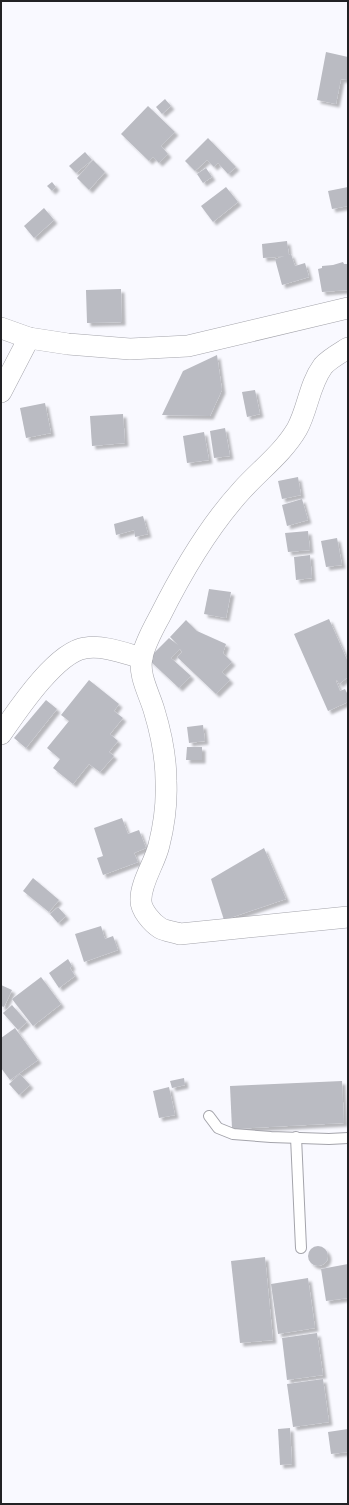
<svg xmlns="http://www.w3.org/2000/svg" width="349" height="1505" viewBox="0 0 349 1505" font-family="Poppins,sans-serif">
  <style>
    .building { fill: #babbc2; filter: url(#shadow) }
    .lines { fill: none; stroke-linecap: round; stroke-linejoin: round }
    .lane-casing { stroke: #a4a4ab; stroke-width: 12 }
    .street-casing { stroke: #a4a4ab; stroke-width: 22 }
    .lane { stroke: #fff; stroke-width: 10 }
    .street { stroke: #fff; stroke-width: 21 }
  </style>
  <defs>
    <filter id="shadow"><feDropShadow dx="3.5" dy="3.5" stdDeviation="1" flood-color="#0004"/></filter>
  </defs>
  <rect width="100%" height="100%" fill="#f9f9ff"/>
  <g class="building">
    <path d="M326,52L348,57V80L341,79L336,104L317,100Z"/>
    <path d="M165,99L171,106L162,114L156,107Z"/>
    <path d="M148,106L175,132L161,146L168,154L159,163L153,157L149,161L121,134Z"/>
    <path d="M208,138L236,167L228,174L218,163L214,167L207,160L195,171L185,161Z"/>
    <path d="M85,152L92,160L76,173L69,166Z"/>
    <path d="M93,160L105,172L89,190L77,178Z"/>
    <path d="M206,168L212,177L203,183L197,174Z"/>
    <path d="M52,182L56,187L52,191L47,186Z"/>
    <path d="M226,187L238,202L213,222L201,206Z"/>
    <path d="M348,187V206L332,209L328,191Z"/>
    <path d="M44,208L54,220L34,238L24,226Z"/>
    <path d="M287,241L289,256L263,258L262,244Z"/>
    <path d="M291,254L295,266L305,263L309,277L282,285L275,259Z"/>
    <path d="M343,262L344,264H347L348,290L322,292L318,269L322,268V266L333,265Z"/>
    <path d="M121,289L122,322L87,323L86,290Z"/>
    <path d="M217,355L222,390L210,416L162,415L183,371Z"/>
    <path d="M255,390L260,414L247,417L242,392Z"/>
    <path d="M45,403L51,433L26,438L20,408Z"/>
    <path d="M123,414L125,443L92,446L90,416Z"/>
    <path d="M225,428L230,456L214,458L210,431Z"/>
    <path d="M204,432L209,460L187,463L183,436Z"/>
    <path d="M298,477L301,495L282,499L278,481Z"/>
    <path d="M302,499L308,520L287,526L282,505Z"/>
    <path d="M143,516L148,534L135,537L134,530L116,535L114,524Z"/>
    <path d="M308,531L310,550L288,552L285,533Z"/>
    <path d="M337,538L342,565L326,567L321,541Z"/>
    <path d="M310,555L312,578L296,580L294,557Z"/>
    <path d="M209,589L231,592L226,618L204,614Z"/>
    <path d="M329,619L348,662V677L339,684L337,680L336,681L340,691L345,689L348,695V702L328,711L294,634Z"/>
    <path d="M186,620L197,631L226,644L223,653L232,662L222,672L230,680L216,694L177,657L182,652L180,649L171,658L191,676L179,688L148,659L169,638L178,645L170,637Z"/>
    <path d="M89,680L119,704L114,711L123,718L110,734L118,741L109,752L114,756L100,772L89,764L73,784L53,768L60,759L47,748L69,721L61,715Z"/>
    <path d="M46,700L57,709L26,748L14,738Z"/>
    <path d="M203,725L205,741L189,743L187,727Z"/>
    <path d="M187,747H202V760H186Z"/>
    <path d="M122,818L128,834L139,830L146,848L134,853L138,862L103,875L97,858L103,856L94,828Z"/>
    <path d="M264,848L286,899L224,920L211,879Z"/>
    <path d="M33,878L59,900L49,912L23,891Z"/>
    <path d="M58,907L66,916L58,923L50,914Z"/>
    <path d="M101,926L105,939L113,936L118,950L84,962L75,934Z"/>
    <path d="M68,959L72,966L70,968L75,976L59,988L49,973Z"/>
    <path d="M41,977L61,1004L33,1026L12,999Z"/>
    <path d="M1,985L12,990L4,1007L1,1006Z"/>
    <path d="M12,1005L27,1022L18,1030L3,1013Z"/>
    <path d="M15,1028L38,1060L10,1080L1,1068V1038Z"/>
    <path d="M20,1074L30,1085L19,1095L9,1084Z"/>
    <path d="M184,1078L185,1085L172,1088L170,1081Z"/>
    <path d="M342,1081L344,1123L232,1129L230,1086Z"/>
    <path d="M169,1087L175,1115L159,1118L153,1091Z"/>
    <circle cx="318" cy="1256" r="10"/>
    <path d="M265,1257L273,1340L240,1343L231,1261Z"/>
    <path d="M348,1264V1298L326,1301L321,1269Z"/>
    <path d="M308,1278L315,1328L278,1334L271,1284Z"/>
    <path d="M317,1333L323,1375L287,1380L282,1338Z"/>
    <path d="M323,1379L329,1422L293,1427L287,1384Z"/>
    <path d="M290,1428L292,1464L280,1465L278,1429Z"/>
    <path d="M348,1429V1452L331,1454L328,1432Z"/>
  </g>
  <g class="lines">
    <defs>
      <g id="lane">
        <path d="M209,1116L218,1128L233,1134L271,1137L329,1139L348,1138"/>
        <path d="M296,1137L301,1248"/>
      </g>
      <g id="street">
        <path d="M1,328L29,338L68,344L130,349L188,346L348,308"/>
        <path d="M348,348C340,353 329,359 323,366C309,385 308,409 297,429C283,453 260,470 242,490C208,527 182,572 160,616C153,629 145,643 142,657C138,675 149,693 154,710C161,733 166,757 166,781C167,802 164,825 159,845C155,863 140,883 141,901C141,910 152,923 160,928C165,931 174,932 180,934L348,917"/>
        <path d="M1,392L29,338"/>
        <path d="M1,734C17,711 56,652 85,648C103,645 124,653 142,658"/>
      </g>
    </defs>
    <use href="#lane" class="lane-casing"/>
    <use href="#street" class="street-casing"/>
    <use href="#lane" class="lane"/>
    <use href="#street" class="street"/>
  </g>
  <rect width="349" height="1505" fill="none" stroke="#222225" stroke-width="4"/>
</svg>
